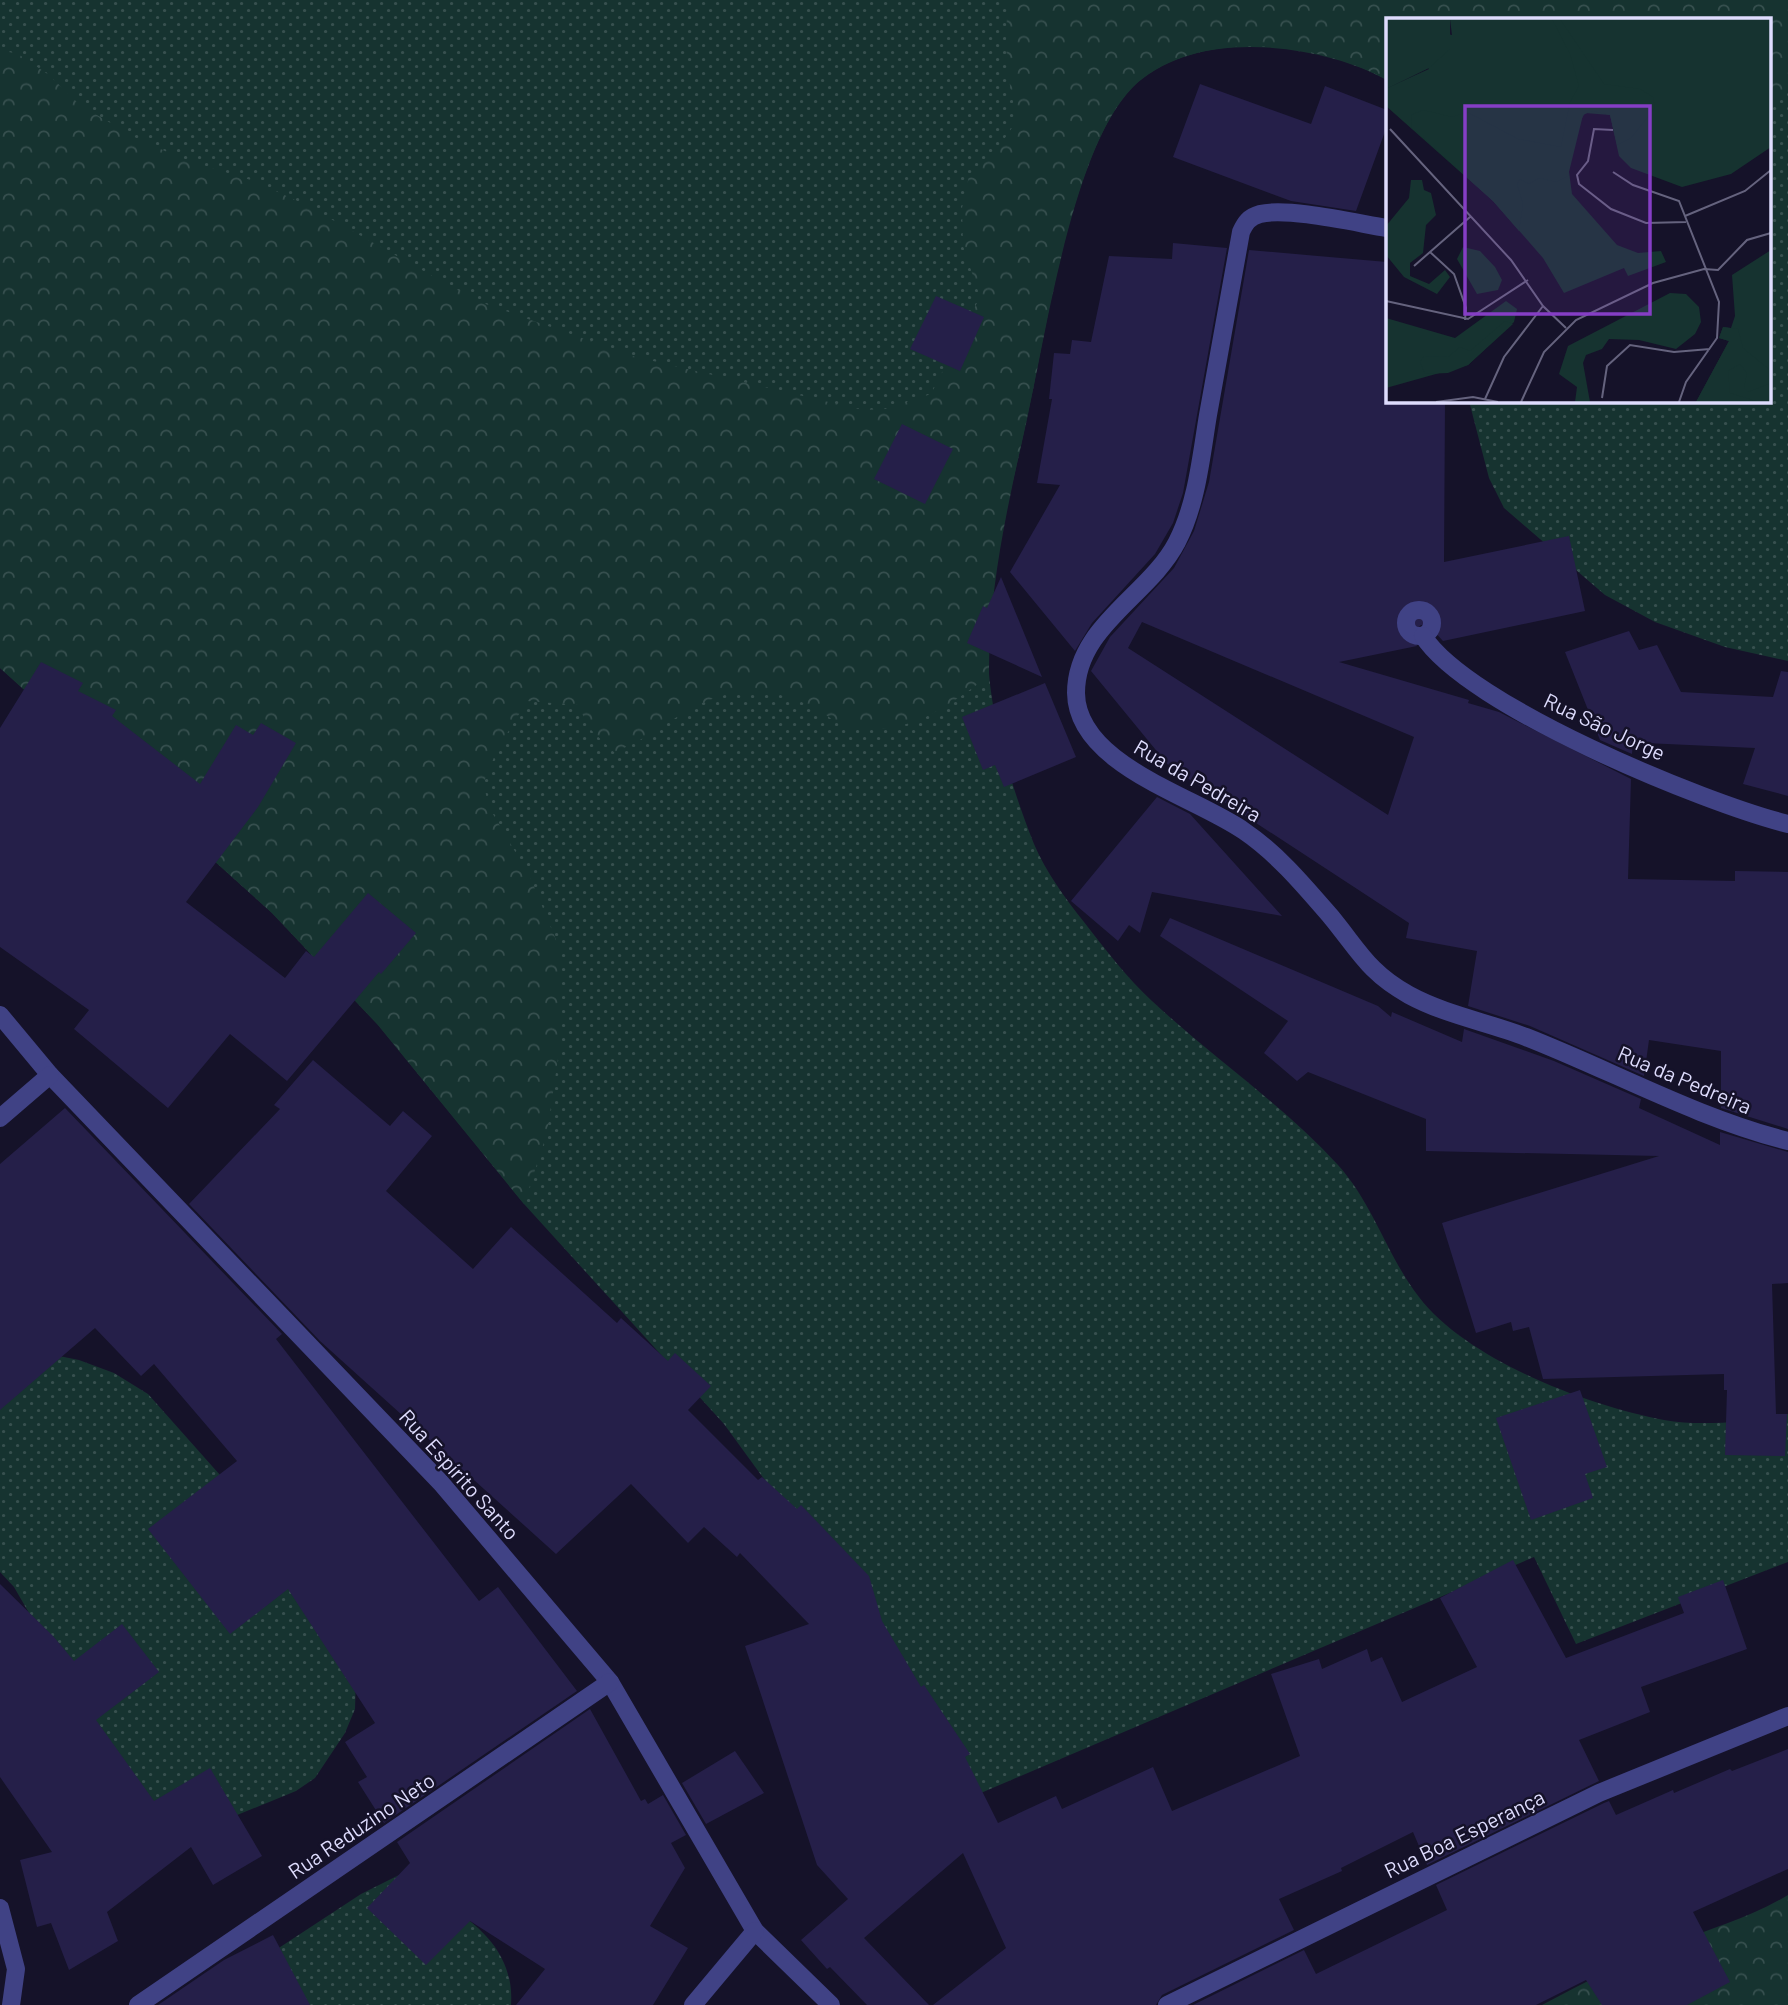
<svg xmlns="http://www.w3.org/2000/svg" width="1788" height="2005" viewBox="0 0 1788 2005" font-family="Barlow,sans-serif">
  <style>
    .grass { fill: url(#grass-dots) }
    .forest { fill: url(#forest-crowns) }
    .building { fill: #251f49; fill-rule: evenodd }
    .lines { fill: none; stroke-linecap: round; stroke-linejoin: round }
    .minor { stroke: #404285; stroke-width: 18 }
    .labels { text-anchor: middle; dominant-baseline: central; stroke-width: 5; stroke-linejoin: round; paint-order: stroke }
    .street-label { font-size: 21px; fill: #dedcfd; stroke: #151229 }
    .inset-road { fill: none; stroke: #65637e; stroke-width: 2 }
    .view { fill: #853ec5; fill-opacity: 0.15; stroke: #853ec5; stroke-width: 3.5 }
    .inset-edge { fill: none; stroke: #dedcfd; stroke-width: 3.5 }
  </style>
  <defs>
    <pattern id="grass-dots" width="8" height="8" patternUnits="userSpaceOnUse" patternTransform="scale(1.75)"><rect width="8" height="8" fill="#163330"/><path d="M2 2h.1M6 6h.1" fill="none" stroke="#37504f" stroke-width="1.8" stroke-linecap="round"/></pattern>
    <pattern id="forest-crowns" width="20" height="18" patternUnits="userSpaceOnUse" patternTransform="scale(1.75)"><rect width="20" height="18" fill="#163330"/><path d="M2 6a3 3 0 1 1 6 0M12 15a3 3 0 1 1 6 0" fill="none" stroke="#37504f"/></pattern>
  </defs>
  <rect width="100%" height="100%" fill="#151229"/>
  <g class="grass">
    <path d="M0,0H1788V661L1725,647L1655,622L1605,595L1504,508L1489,478L1469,401H1769V19H1387V80C1320,43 1192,27 1133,87C1071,151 1046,331 1027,419C1009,503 983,588 989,674C994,731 1013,791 1034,844C1046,872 1065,898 1084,922C1105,949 1127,978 1152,1001C1212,1057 1282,1104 1338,1165C1374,1205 1387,1256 1419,1297C1467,1360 1588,1406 1664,1420C1705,1427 1748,1421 1788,1414V1562L1576,1644L1534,1557L955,1804L799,1527L724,1424L524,1204L378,1025L272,913L0,668Z"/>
    <path d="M44,1353L79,1360L114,1373L148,1394L261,1521L356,1677L355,1709L345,1733L315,1778L296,1791L225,1820L151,1824L14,1587L0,1572V1355Z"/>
    <path d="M399,1875C449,1907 516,1935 511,2005H192L361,1894Z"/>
  </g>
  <g class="forest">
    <path d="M1008,0H1788V90L1769,104V19H1387V80C1317,41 1202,28 1137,83C1079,133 1050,309 1034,385C1014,482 988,576 989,676C950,704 917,731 866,729C859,728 851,729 845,727C837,724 830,717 823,713C798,698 776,691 747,692C694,693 662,735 614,752L589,728L578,705L527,701L497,750L483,784L490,809L530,877L559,947L560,1045L547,1133L524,1204L378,1025L272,913L0,668V50L18,54L49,75L80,105L136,138L185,160L254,181L306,205L477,301L636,357L863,410L885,409L931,394L980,297L963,246L962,208L969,176L998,148L1018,119C1005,78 1005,42 1008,0Z"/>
    <path d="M1788,1895V2005H1542C1585,1982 1628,1960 1674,1943C1715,1927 1749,1918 1788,1895Z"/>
  </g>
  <g class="building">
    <path d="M1200,84L1311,124L1325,86L1387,110V126L1356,211L1291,201L1173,157Z"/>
    <path d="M1173,243L1227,248L1183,493L1173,523L1155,554L1092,623L1075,651L1010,572L1060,485L1037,483L1052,399H1049L1054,353L1070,354L1072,340L1091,342L1109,256L1172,259Z"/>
    <path d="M1249,250L1387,262V401H1445L1444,562L1569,536L1585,611L1443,641L1431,628L1421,625L1412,633L1417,646L1339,662L1469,700L1468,703L1499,712L1631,779L1628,879L1735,881V871L1788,872V1129L1721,1108V1051L1649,1040L1644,1076L1530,1026L1468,1006L1477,951L1406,938L1409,923L1169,766L1091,671L1110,637L1174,568L1194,531L1209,482ZM1142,622L1414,737L1388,815L1128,648Z"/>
    <path d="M936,296L984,317L960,371L910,349Z"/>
    <path d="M902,424L953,449L925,504L874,479Z"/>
    <path d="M1001,577L1042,677L967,643L983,606L987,608Z"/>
    <path d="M1629,631L1639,650L1657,645L1681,692L1773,697L1781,671L1788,672V796L1743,784L1755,748L1645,743L1633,739L1632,754L1600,740L1565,652Z"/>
    <path d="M41,662L83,683L78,691L116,710L112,716L200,784L236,725L253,735L261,723L296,743L258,807L186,902L285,978L306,951L314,957L368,893L416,933L381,974L379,972L287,1081L230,1034L168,1108L74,1029L89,1010L0,947V728Z"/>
    <path d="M1045,683L1076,757L1004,787L995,765L983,770L962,717Z"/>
    <path d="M1157,797L1190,814L1282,916L1152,892L1140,933L1129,925L1118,941L1071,901Z"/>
    <path d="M1170,918L1378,1006L1391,1017L1392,1012L1462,1042L1464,1029L1554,1061L1641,1099L1639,1108L1720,1145V1132L1788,1152V1283L1772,1284L1776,1414H1787L1785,1456L1725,1455L1727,1390H1724V1374L1543,1379L1529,1327L1513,1331L1511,1322L1476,1333L1442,1223L1659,1156L1426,1151V1119L1308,1072L1297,1081L1264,1053L1288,1021L1160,936Z"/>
    <path d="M313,1060L390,1126L403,1111L432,1136L386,1191L473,1269L511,1227L617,1323L621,1318L668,1361L675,1353L711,1386L688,1410L758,1480L762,1477L797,1509L801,1505L869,1576L882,1621L921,1687L924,1685L970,1754L965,1757L998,1823L1056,1796L1062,1809L1153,1767L1172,1811L1300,1756L1271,1674L1319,1659L1322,1669L1367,1649L1371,1662L1382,1657L1402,1702L1477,1667L1440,1598L1513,1560L1566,1658L1684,1613L1678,1597L1723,1580L1747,1649L1641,1687L1650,1712L1579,1740L1599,1781L1427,1865L1413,1832L1341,1868L1342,1871L1279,1899L1294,1930L1162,1995L1156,2005H933L1006,1948L963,1853L864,1938L929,2005H867L830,1967L827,1969L801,1940L848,1899L817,1865L745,1646L809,1624L740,1553L737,1557L704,1527L688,1543L631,1484L556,1554L320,1341L189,1204L280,1109L274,1105Z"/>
    <path d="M65,1108L282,1334L276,1339L479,1601L498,1587L577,1691L384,1823L358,1782L367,1777L345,1742L375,1723L288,1589L230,1634L148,1529L237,1461L154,1364L141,1376L95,1328L0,1410V1164Z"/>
    <path d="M1580,1390L1607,1467L1585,1474L1593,1498L1531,1520L1496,1418Z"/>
    <path d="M0,1584L53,1636L74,1661L122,1624L159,1672L96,1720L154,1801L210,1768L262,1856L213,1885L191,1847L107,1912L118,1941L69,1970L51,1923L37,1927L20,1860L52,1852L0,1777Z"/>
    <path d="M590,1709L641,1801L645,1799L648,1804L663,1795L686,1835L671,1843L685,1868L650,1926L688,1948L653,2005H516L545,1969L470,1921L426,1965L367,1908L410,1863L397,1842Z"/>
    <path d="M1788,1749V1869L1693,1912L1730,1982L1687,2005H1602L1586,1980L1536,2005H1193L1304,1950L1316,1974L1447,1910L1436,1885L1604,1803L1609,1801L1616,1815L1673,1790L1674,1793L1730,1769L1732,1771Z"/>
    <path d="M735,1751L764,1793L706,1824L682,1783Z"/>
    <path d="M273,1935L310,2005H158L224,1960Z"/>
  </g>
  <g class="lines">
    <g class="minor">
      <path d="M1387,228C1356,223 1288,207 1260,214C1249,217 1245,223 1241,232C1230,293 1219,354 1208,415C1201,457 1197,503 1177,542C1149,596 1076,626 1076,693C1077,765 1194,796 1244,831C1278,854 1306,888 1332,918C1359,951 1369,973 1409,995C1446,1015 1487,1022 1526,1037C1613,1071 1697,1118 1788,1141"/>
      <circle cx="1419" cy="623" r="13"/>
      <path d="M1423,636C1468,706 1704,803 1788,824"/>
      <path d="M0,1015L50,1075L441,1483L610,1682L755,1931L831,2005"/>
      <path d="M0,1118L50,1075"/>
      <path d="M0,1908L16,1969L11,2005"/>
      <path d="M138,2005L610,1682"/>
      <path d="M693,2005L755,1931"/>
      <path d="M1167,2005L1599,1793L1788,1716"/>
    </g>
  </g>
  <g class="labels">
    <g class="street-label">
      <text transform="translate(1605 726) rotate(25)">Rua São Jorge</text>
      <text transform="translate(1198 780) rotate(30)">Rua da Pedreira</text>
      <text transform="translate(1685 1079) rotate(23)">Rua da Pedreira</text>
      <text transform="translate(460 1474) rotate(48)">Rua Espírito Santo</text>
      <text transform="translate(361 1825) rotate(-34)">Rua Reduzino Neto</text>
      <text transform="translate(1464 1833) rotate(-26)">Rua Boa Esperança</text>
    </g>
  </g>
  <g transform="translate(1386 18)">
    <rect width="385" height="385" fill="#151229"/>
    <path d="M0,1L66,17L64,1H385V129L345,156L296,169L245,150L233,138L224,97L199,95L191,109L182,146L186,176L231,227L252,235L275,233L280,244L242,258L238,250L178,275L157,240L107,183L0,88L1,70L43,51ZM77,229L94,233L109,249L116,262L112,272L91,276L71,241ZM385,232V384H310L343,323L333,320L337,309L345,310L349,298L346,257ZM120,283L131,291L128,304L82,347L0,370V300L69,320Z" fill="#163330"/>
    <path d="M0,1H64V31L43,50L0,71ZM166,1H174L218,66L254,71L267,79L269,90L245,120L231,127L224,97L206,93L197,97L182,158L170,164L153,160L143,166L134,161L131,166L137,186L133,213L107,183L26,110L25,97L37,92L66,99L81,94L132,121L175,129L184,84L193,68L184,36ZM25,162H36L38,172L45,175L50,197L40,207L37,235L24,245V258L43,266L59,252L64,259L51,276L18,259L0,237V208L23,180ZM284,275L300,276L313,289L315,304L309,316L290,331L253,322L223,321L216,331L200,337L197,345L204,384H189L191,369L173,356L182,328ZM119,303L127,306L82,347L62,355L39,356L34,344L38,338L62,339L74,329L84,333ZM337,309L352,311L357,330L385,353V365L362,374L358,370L361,355L354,346L342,353L344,375L373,384H310L343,323L333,320Z" fill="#163330"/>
    <path class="inset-road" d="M4,111L125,242L157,288L180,310M227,112L208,111L202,143L191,157L193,166L225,191L260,205L300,204M227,154L247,167L293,183L333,284L331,320L300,364L293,384M0,156V181M299,198L359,173L385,152M44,234L68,256L80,290L79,302M28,248L84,199M0,283L82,301L142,262M216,380L221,348L244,327L288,334L324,331M99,381L118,339L157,288M50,384L87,379L112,384M135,384L158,334L190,302L267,265L318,251L332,252L361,222L385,215"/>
    <path class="view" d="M79,88H264V296H79Z"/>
    <rect width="385" height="385" class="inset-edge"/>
  </g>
</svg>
